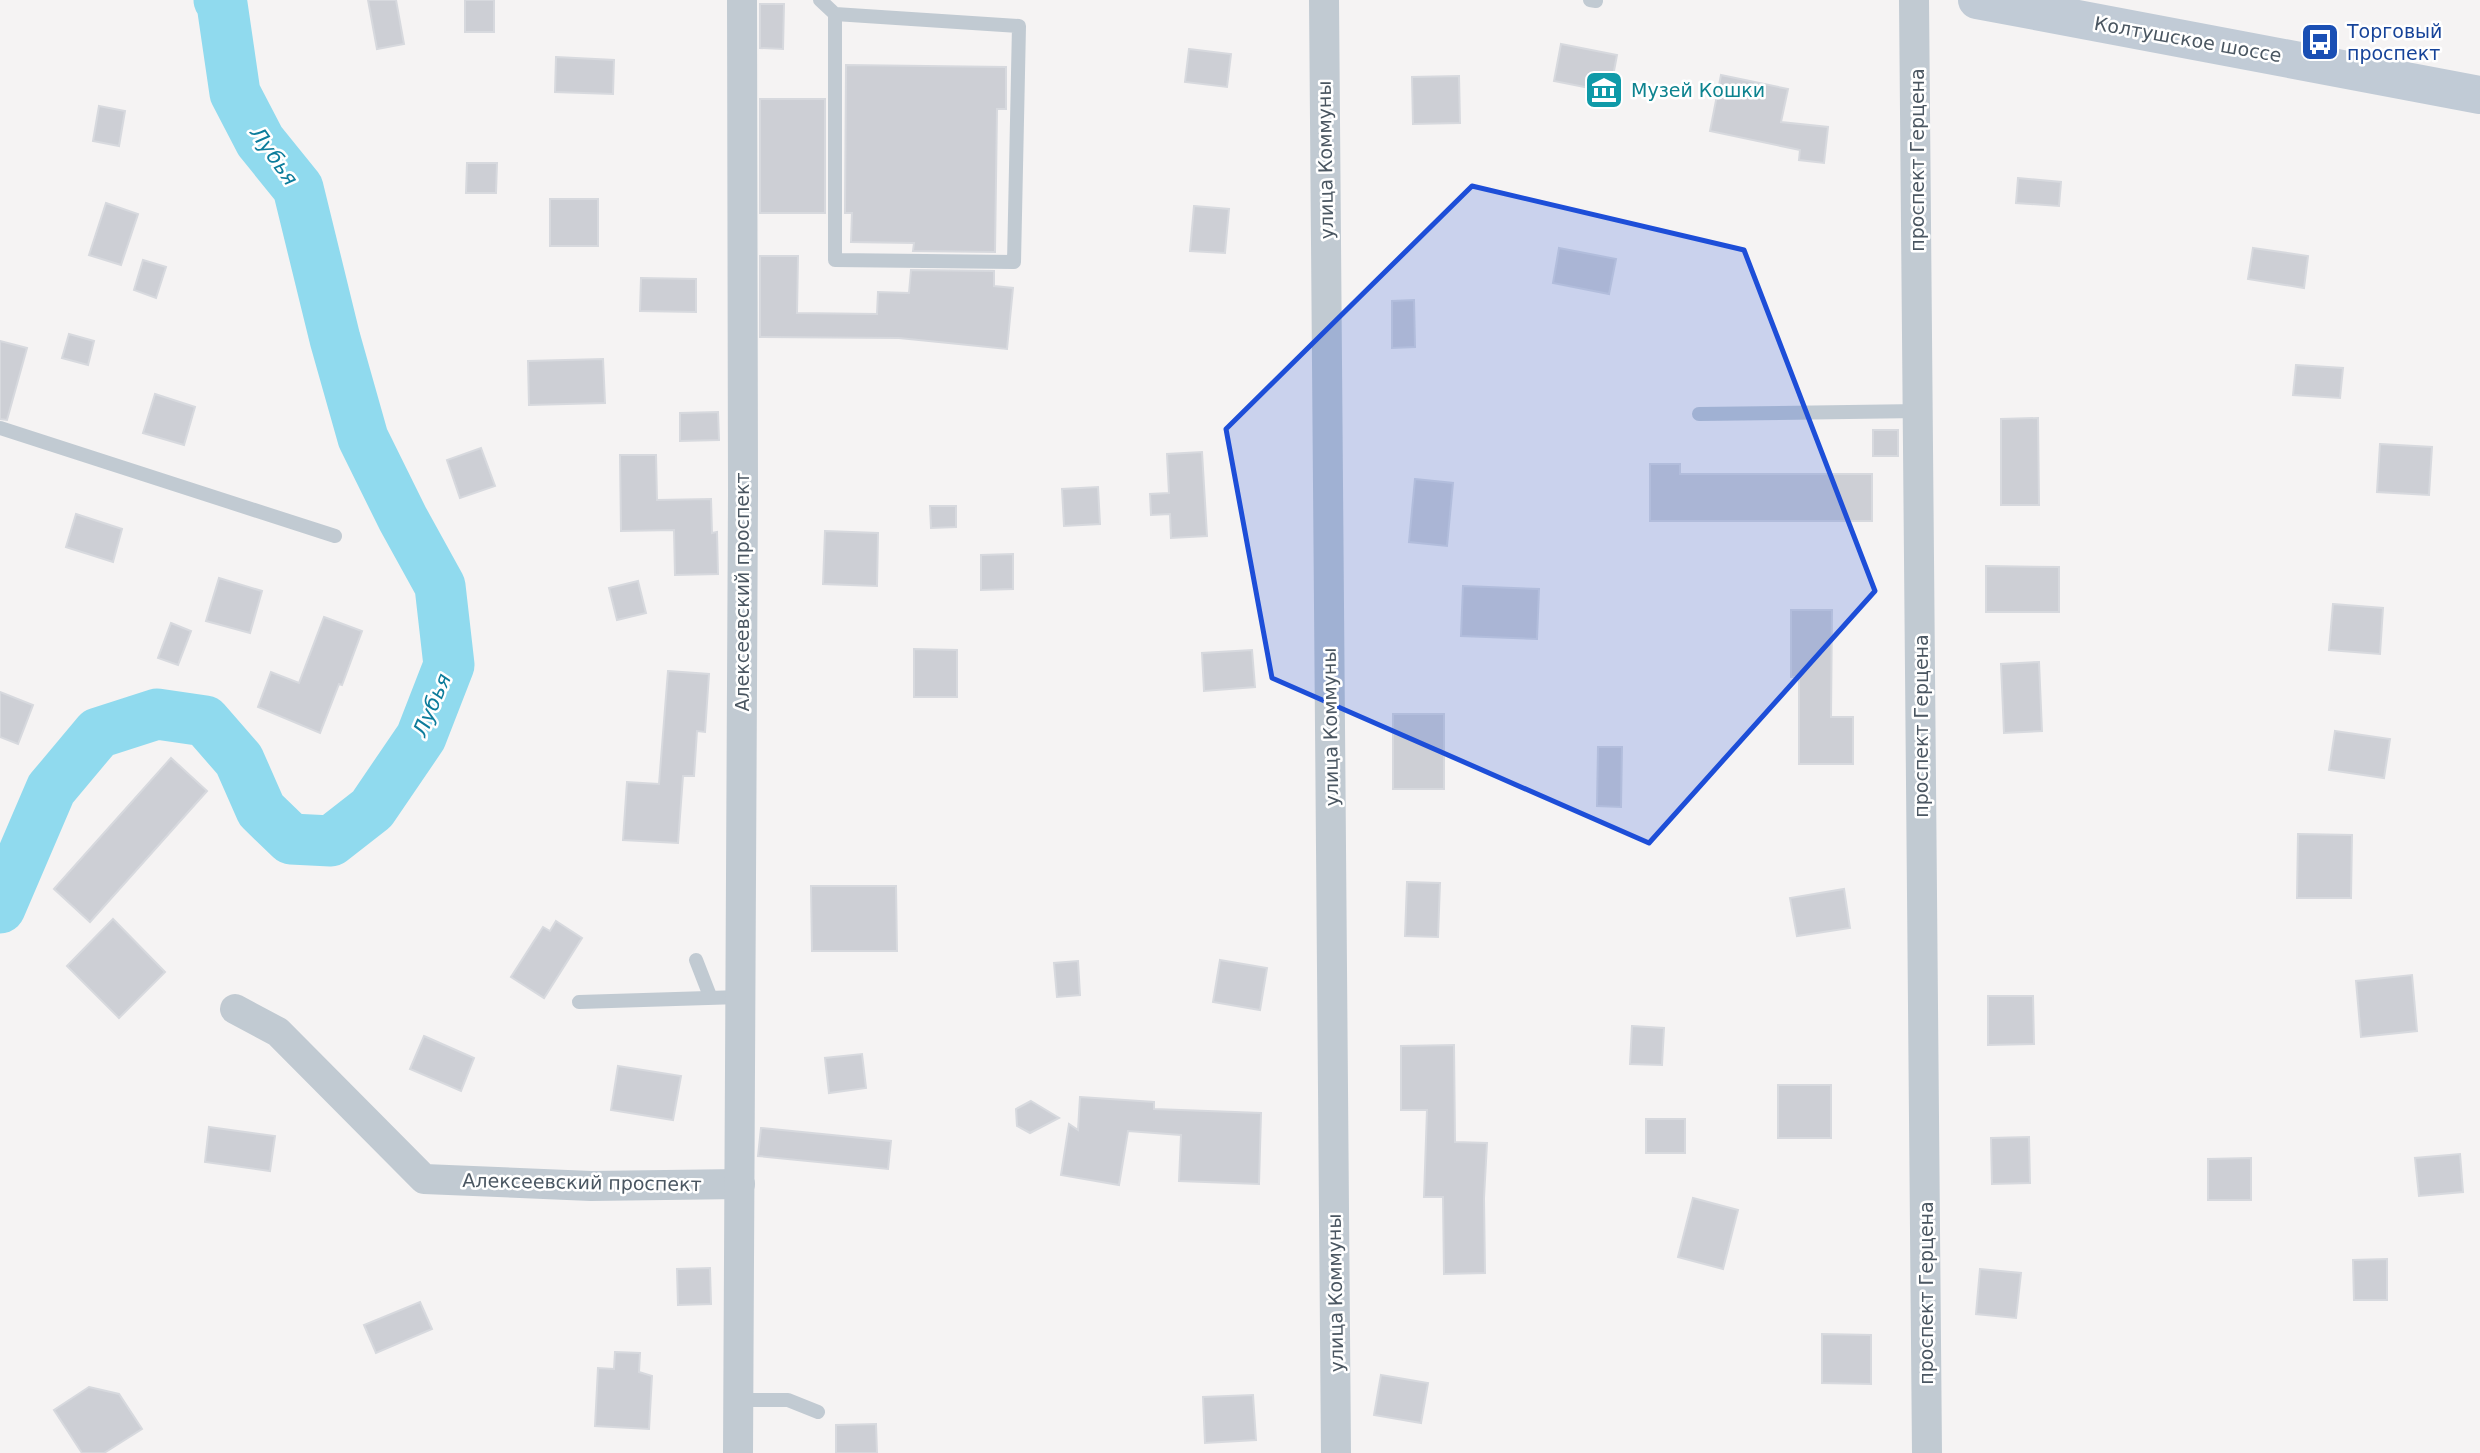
<svg xmlns="http://www.w3.org/2000/svg" width="2480" height="1453" viewBox="0 0 2480 1453" font-family="'DejaVu Sans',sans-serif">
  <style>
    .lines { fill: none; stroke-linecap: round; stroke-linejoin: round }
    .river { stroke: #90daee; stroke-width: 51 }
    .building { fill: #cdcfd5; stroke: #d7d9de; stroke-width: 2 }
    .lane { stroke: #c1cad2; stroke-width: 14 }
    .street { stroke: #c1cad2; stroke-width: 30 }
    .secondary { stroke: #c1cbd6; stroke-width: 38 }
    .marked { fill: #1d4ed8; fill-opacity: 0.2; stroke: #1d4ed8; stroke-width: 5; stroke-linejoin: round }
    .labels { text-anchor: middle; dominant-baseline: central; stroke-width: 5; stroke-linejoin: round; paint-order: stroke }
    .transit-label { font-size: 19px; fill: #164399; stroke: #fff; text-anchor: start }
    .street-label { font-size: 19px; fill: #4a5661; stroke: #fff }
    .culture-label { font-size: 19px; fill: #0d838f; stroke: #fff; text-anchor: start }
    .water-label { font-size: 21px; font-style: italic; fill: #0c7c9b; stroke: #fff }
  </style>
  <rect width="100%" height="100%" fill="#f5f3f3"/>
  <g class="lines">
    <path class="river" d="M0,908L51,789L98,733L157,714L205,721L239,760L261,810L291,839L331,841L372,809L421,737L449,665L440,586L403,519L363,438L335,339L298,188L260,141L235,93L222,4L219,0"/>
  </g>
  <g class="building">
    <path d="M368,0H396L404,44L377,49Z"/>
    <rect x="465" y="0" width="29" height="32"/>
    <path d="M760,4H784L783,49L760,48Z"/>
    <path d="M1561,44L1617,55L1610,92L1554,81Z"/>
    <path d="M1189,49L1231,54L1227,87L1185,82Z"/>
    <path d="M556,57L614,60L613,94L555,92Z"/>
    <path d="M846,65L1006,67V109H997L995,252L913,251L914,243L851,242L852,213H845Z"/>
    <path d="M1721,75L1788,89L1781,122L1828,127L1824,163L1799,160L1800,150L1710,131Z"/>
    <path d="M1459,76L1460,123L1413,124L1412,77Z"/>
    <rect x="760" y="99" width="65" height="114"/>
    <path d="M99,106L125,111L119,146L93,141Z"/>
    <path d="M467,163H497L496,193H466Z"/>
    <path d="M2018,178L2061,182L2059,206L2016,203Z"/>
    <rect x="550" y="199" width="48" height="47"/>
    <path d="M106,203L138,214L121,265L89,255Z"/>
    <path d="M1194,206L1229,209L1225,253L1190,251Z"/>
    <path d="M1559,248L1616,259L1609,294L1553,283Z"/>
    <path d="M2253,248L2308,256L2304,288L2248,279Z"/>
    <path d="M760,256H798L797,313L877,314L878,292L909,293L911,270L994,271V286L1013,288L1007,349L899,338L760,337Z"/>
    <path d="M143,260L166,267L156,298L134,290Z"/>
    <path d="M641,278L696,279V312L640,311Z"/>
    <path d="M1414,300L1415,347L1392,348V301Z"/>
    <path d="M69,334L94,341L88,365L62,358Z"/>
    <path d="M0,341L27,348L7,420L0,419Z"/>
    <path d="M603,359L605,403L529,405L528,361Z"/>
    <path d="M2296,365L2343,368L2340,398L2293,395Z"/>
    <path d="M155,394L195,407L184,445L143,433Z"/>
    <path d="M718,412L719,440L680,441V413Z"/>
    <path d="M2038,418L2039,505H2001V419Z"/>
    <rect x="1873" y="430" width="25" height="26"/>
    <path d="M2380,444L2432,447L2429,495L2377,492Z"/>
    <path d="M481,448L495,486L460,498L447,460Z"/>
    <path d="M1202,452L1207,536L1171,538L1170,514L1151,515L1150,494L1169,493L1167,454Z"/>
    <path d="M620,455H656L657,500L711,499L712,533L717,532L718,574L675,575L674,530L621,531Z"/>
    <path d="M1650,464H1680V474H1872V521H1650Z"/>
    <path d="M1415,479L1453,483L1447,546L1409,542Z"/>
    <path d="M1098,487L1100,524L1064,526L1062,489Z"/>
    <path d="M930,506H956V527L931,528Z"/>
    <path d="M76,514L122,529L113,562L66,547Z"/>
    <path d="M825,531L878,533L877,586L823,584Z"/>
    <path d="M1013,554V589L981,590V555Z"/>
    <path d="M1986,566L2059,567V612H1986Z"/>
    <path d="M219,578L262,591L250,633L206,621Z"/>
    <path d="M638,581L646,613L617,620L609,588Z"/>
    <path d="M1463,586L1539,589L1537,639L1461,636Z"/>
    <path d="M2333,604L2383,608L2380,654L2329,650Z"/>
    <path d="M1791,610H1832L1831,717H1853V764H1799V677H1791Z"/>
    <path d="M324,617L362,631L342,685L339,684L320,733L258,707L271,672L299,683Z"/>
    <path d="M171,623L191,631L178,665L158,658Z"/>
    <path d="M914,649L957,650V697H914Z"/>
    <path d="M1252,650L1255,687L1204,691L1202,653Z"/>
    <path d="M2039,662L2042,731L2004,733L2001,664Z"/>
    <path d="M668,671L709,674L705,732L697,731L694,776H683L678,843L623,840L627,782L659,784Z"/>
    <path d="M0,692L33,705L18,744L0,737Z"/>
    <rect x="1393" y="714" width="51" height="75"/>
    <path d="M2335,731L2390,739L2384,778L2329,770Z"/>
    <path d="M1598,747H1622L1621,807L1597,806Z"/>
    <path d="M171,758L207,791L90,922L54,889Z"/>
    <path d="M2298,834L2352,835L2351,898H2297Z"/>
    <path d="M1407,882L1440,883L1438,937L1405,936Z"/>
    <path d="M811,886H896L897,951H812Z"/>
    <path d="M1844,889L1850,928L1797,936L1790,898Z"/>
    <path d="M113,919L165,972L119,1018L67,966Z"/>
    <path d="M556,921L582,938L544,998L511,977L543,927L550,931Z"/>
    <path d="M1220,960L1267,968L1260,1010L1213,1002Z"/>
    <path d="M1078,961L1080,995L1057,997L1054,963Z"/>
    <path d="M2412,975L2417,1031L2361,1037L2356,981Z"/>
    <path d="M1988,996H2033L2034,1044L1988,1045Z"/>
    <path d="M1632,1026L1664,1028L1662,1065L1630,1064Z"/>
    <path d="M424,1036L474,1058L461,1091L410,1069Z"/>
    <path d="M1454,1045L1455,1142L1487,1143L1484,1198L1485,1273L1444,1274L1443,1197H1424L1427,1110H1401V1046Z"/>
    <path d="M862,1054L866,1088L829,1093L825,1058Z"/>
    <path d="M618,1066L681,1076L673,1120L611,1110Z"/>
    <rect x="1778" y="1085" width="53" height="53"/>
    <path d="M1080,1097L1154,1102V1109L1261,1113L1259,1184L1179,1181L1181,1135L1128,1131L1119,1185L1061,1175L1069,1124L1078,1130Z"/>
    <path d="M1031,1101L1059,1118L1030,1133L1017,1126L1016,1109Z"/>
    <rect x="1646" y="1119" width="39" height="34"/>
    <path d="M209,1127L275,1136L270,1171L205,1162Z"/>
    <path d="M761,1128L891,1141L888,1169L758,1156Z"/>
    <path d="M2029,1137L2030,1183L1992,1184L1991,1138Z"/>
    <path d="M2460,1154L2463,1192L2419,1196L2415,1158Z"/>
    <path d="M2251,1158V1200H2208V1159Z"/>
    <path d="M1693,1198L1738,1210L1723,1269L1678,1257Z"/>
    <path d="M2387,1259V1300H2354L2353,1260Z"/>
    <path d="M710,1268L711,1304L678,1305L677,1269Z"/>
    <path d="M1980,1269L2021,1273L2016,1318L1976,1314Z"/>
    <path d="M420,1302L432,1329L376,1353L364,1325Z"/>
    <path d="M1822,1334L1871,1335V1384L1822,1383Z"/>
    <path d="M615,1352L640,1353L639,1372L652,1376L649,1429L595,1426L598,1368L614,1369Z"/>
    <path d="M1381,1375L1428,1383L1421,1423L1374,1415Z"/>
    <path d="M89,1387L119,1394L142,1429L104,1453H82L54,1410Z"/>
    <path d="M1253,1395L1256,1440L1205,1443L1203,1397Z"/>
    <path d="M876,1424L877,1453H836V1425Z"/>
  </g>
  <g class="lines">
    <g class="lane">
      <path d="M820,0L835,14L1019,26L1014,262L835,260V14"/>
      <path d="M1590,0L1596,1"/>
      <path d="M1699,414L1919,411"/>
      <path d="M0,428L335,536"/>
      <path d="M696,960L710,996"/>
      <path d="M579,1002L740,997"/>
      <path d="M739,1400H788L818,1412"/>
    </g>
    <g class="street">
      <path d="M1324,0L1336,1453"/>
      <path d="M1914,0L1927,1453"/>
      <path d="M235,1009L278,1032L424,1179L591,1186L740,1184"/>
      <path d="M738,1453L743,494L742,0"/>
    </g>
    <path class="secondary" d="M1977,0L2480,95"/>
  </g>
  <path class="marked" d="M1472,186L1744,250L1875,591L1649,843L1272,678L1226,429Z"/>
  <defs>
    <symbol id="bus-square" viewBox="-11 -11 22 22"><rect x="-9" y="-9" width="18" height="18" rx="4" fill="#1a4fb4" stroke="#fff"/><path d="M-5-6H5V4H4V6H2V4H-2V6H-4V4H-5ZM-3.5-4V0h7V-4ZM-3.5 1.2v1.5H-2V1.2ZM2 1.2v1.5H3.5V1.2Z" fill="#fff"/></symbol>
    <symbol id="museum-square" viewBox="-11 -11 22 22"><rect x="-9" y="-9" width="18" height="18" rx="4" fill="#0f9aa8" stroke="#fff"/><path d="M0-6L6-3V-2H-6V-3ZM-5-1h2V3h-2ZM-1-1h2V3h-2ZM3-1h2V3H3ZM-6 4H6V6H-6Z" fill="#fff"/></symbol>
  </defs>
  <g fill-rule="evenodd">
    <use href="#bus-square" x="2298" y="20" width="44" height="44"/>
    <use href="#museum-square" x="1582" y="68" width="44" height="44"/>
  </g>
  <g class="labels">
    <g class="transit-label">
      <text x="2347" y="31">Торговый<tspan x="2347" dy="22">проспект</tspan></text>
    </g>
    <g class="street-label">
      <text transform="translate(2188 39) rotate(10)">Колтушское шоссе</text>
      <text transform="translate(1325 160) rotate(-91)">улица Коммуны</text>
      <text transform="translate(1917 160) rotate(-90)">проспект Герцена</text>
      <text transform="translate(742 592) rotate(-90)">Алексеевский проспект</text>
      <text transform="translate(1921 726) rotate(-90)">проспект Герцена</text>
      <text transform="translate(1330 727) rotate(-91)">улица Коммуны</text>
      <text transform="translate(582 1182) rotate(1)">Алексеевский проспект</text>
      <text transform="translate(1335 1293) rotate(-91)">улица Коммуны</text>
      <text transform="translate(1926 1293) rotate(-90)">проспект Герцена</text>
    </g>
    <g class="culture-label">
      <text x="1631" y="90">Музей Кошки</text>
    </g>
    <g class="water-label">
      <text transform="translate(274 156) rotate(55)">Лубья</text>
      <text transform="translate(432 705) rotate(-67)">Лубья</text>
    </g>
  </g>
</svg>
